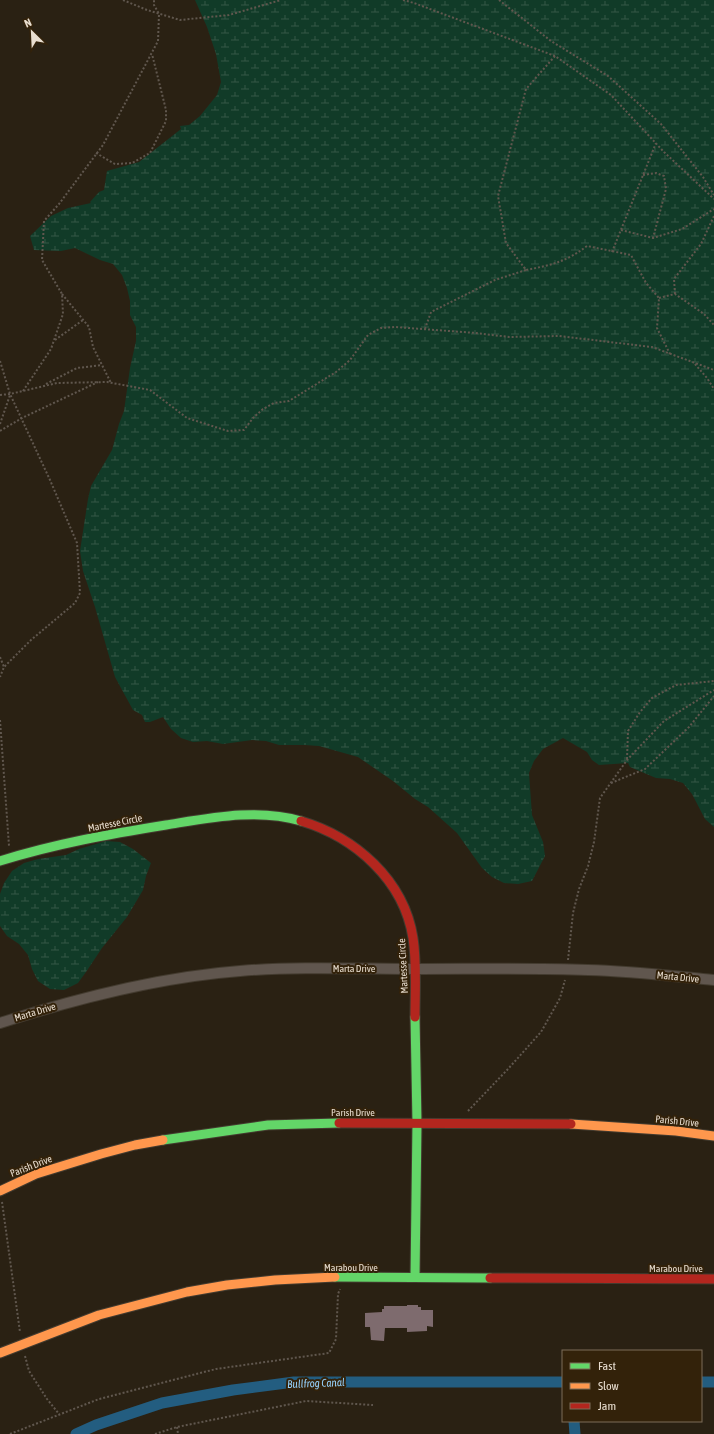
<svg xmlns="http://www.w3.org/2000/svg" width="714" height="1434" viewBox="0 0 714 1434" font-family="'Asap Condensed',sans-serif">
  <style>
    .wetland { fill: url(#wetland-marsh) }
    .lines { fill: none; stroke-linecap: round; stroke-linejoin: round }
    .canal { stroke: #235d80; stroke-width: 11 }
    .building { fill: #7e6b6e }
    .street-casing { stroke: #433b2f; stroke-width: 12 }
    .fast-casing { stroke: #433b2f; stroke-width: 11 }
    .slow-casing { stroke: #433b2f; stroke-width: 11 }
    .jam-casing { stroke: #433b2f; stroke-width: 11 }
    .path { stroke: #60574e; stroke-width: 2; stroke-dasharray: 2 2; stroke-linecap: butt }
    .street { stroke: #60564e; stroke-width: 10 }
    .fast { stroke: #63d668; stroke-width: 9 }
    .slow { stroke: #ff974d; stroke-width: 9 }
    .jam { stroke: #b3261e; stroke-width: 9 }
    .labels { text-anchor: middle; dominant-baseline: central; stroke-width: 4; stroke-linejoin: round; paint-order: stroke }
    .street-label { font-size: 10px; fill: #e9ded0; stroke: #33220a }
    .water-label { font-size: 11px; font-style: italic; fill: #96d2fd; stroke: #33220a }
  </style>
  <defs>
    <pattern id="wetland-marsh" width="20" height="14" patternUnits="userSpaceOnUse"><rect width="20" height="14" fill="#113b28"/><path d="M1 5h8M5 5V1M11 12h8M15 12V8" fill="none" stroke="#345746"/></pattern>
  </defs>
  <rect width="100%" height="100%" fill="#2a2113"/>
  <g class="wetland">
    <path d="M195,0H714V827L705,819L692,794L683,783L670,779L656,778L630,767L628,763L599,765L592,760L587,752L563,738L543,749L534,761L529,773L532,815L543,842L545,856L532,881L518,884L504,883L492,877L482,868L457,833L428,807L415,799L393,781L358,757L319,746L305,745H279L266,741L252,740L223,744L207,741L193,742L181,738L171,729L163,717L150,722H145L142,715L133,710L115,677L95,607L83,571L80,551L88,499L91,486L112,450L119,424L124,411L130,368L136,341V327L130,315V301L127,288L122,275L113,264L100,260L75,248L61,251L34,250L30,236L51,216L68,208L91,203L90,202L99,192L104,190L107,171L139,162L181,129L180,126L189,125L200,116L217,95L221,82L216,54L207,27Z"/>
    <path d="M106,841L120,842L133,849L151,863L146,876L143,890L127,917L102,948L86,972L78,983L64,990L50,989L38,981L32,969L28,955L19,944L7,936L0,926V894L4,883L12,871L24,863L38,859L66,855L79,849Z"/>
  </g>
  <g class="lines">
    <g class="canal">
      <path d="M701,1382H714"/>
      <path d="M574,1421L575,1434"/>
      <path d="M76,1434L96,1425L162,1403L233,1390L294,1382H563"/>
    </g>
  </g>
  <path class="building" d="M407,1305H418V1307H421V1310H433V1327L427,1326V1331L407,1332V1328H385L384,1341L371,1340L370,1327H365V1313L382,1312V1309H384V1306H407Z"/>
  <g class="lines">
    <defs>
      <path id="street" d="M0,1023C78,998 159,977 240,971C300,966 361,969 421,969C477,969 532,968 588,970C630,971 672,976 714,980"/>
      <g id="fast">
        <path d="M0,861C54,844 110,834 166,825C210,818 258,808 301,821"/>
        <path d="M163,1140L268,1125L339,1123"/>
        <path d="M335,1277L490,1278"/>
        <path d="M415,1277L417,1123L415,1017"/>
      </g>
      <g id="slow">
        <path d="M571,1124L676,1131L714,1136"/>
        <path d="M0,1191L36,1174L101,1154L135,1145L163,1140"/>
        <path d="M0,1353L99,1315L187,1292L227,1285L275,1280L335,1277"/>
      </g>
      <g id="jam">
        <path d="M301,821C355,837 404,880 413,938C417,963 415,991 415,1017"/>
        <path d="M339,1123L571,1124"/>
        <path d="M490,1278L714,1279"/>
      </g>
    </defs>
    <use href="#street" class="street-casing"/>
    <use href="#fast" class="fast-casing"/>
    <use href="#slow" class="slow-casing"/>
    <use href="#jam" class="jam-casing"/>
    <g class="path">
      <path d="M123,0L147,10L180,20L229,15L281,0"/>
      <path d="M403,0L414,3L555,56L611,95L664,152L714,199"/>
      <path d="M499,0L551,41L608,76L661,124L703,177L714,195"/>
      <path d="M555,56L526,89L498,196L506,243L526,270C551,265 566,262 587,246L631,255L646,283L659,298L657,328L670,354"/>
      <path d="M96,153L115,164L132,163L150,153L166,121V110L152,54"/>
      <path d="M643,175L656,173L664,176L666,189L653,238"/>
      <path d="M621,230L653,238L682,229L714,209"/>
      <path d="M612,252L656,143"/>
      <path d="M62,294L89,327L93,347L111,383"/>
      <path d="M675,294L674,279L701,244L714,216"/>
      <path d="M659,298L675,294L704,314L714,325"/>
      <path d="M425,329L431,312L495,280L526,270"/>
      <path d="M55,340L83,320"/>
      <path d="M0,361L10,394L50,480L77,543L80,593L75,603L31,640L4,667L0,677"/>
      <path d="M695,364L707,378L714,389"/>
      <path d="M46,384L77,368L102,365"/>
      <path d="M23,391L51,349L63,314L62,294L42,260L44,221L59,204L103,145L158,41L159,14L154,5V0"/>
      <path d="M0,395L10,394L57,383L107,382L150,390L187,418L228,431L244,430L253,418L263,409L274,403L289,401L336,372L350,360L368,335L381,328L395,327L476,333L509,337L559,336L652,347L714,370"/>
      <path d="M0,424L10,395"/>
      <path d="M0,431L22,418L98,382"/>
      <path d="M0,657L4,667"/>
      <path d="M0,720L9,846"/>
      <path d="M627,759L628,731L640,712L652,698L676,685L714,681"/>
      <path d="M611,783L645,769L689,727L714,696"/>
      <path d="M568,960L573,913L579,889L588,866L594,842L600,798L627,760L664,721L714,690"/>
      <path d="M468,1111L508,1069L541,1032L560,998L565,980"/>
      <path d="M2,1202L20,1332"/>
      <path d="M25,1356L29,1371L47,1399L59,1414"/>
      <path d="M177,1427L178,1434"/>
      <path d="M10,1434L99,1399L216,1369L329,1353L336,1339L338,1294L340,1289"/>
      <path d="M155,1434L177,1427L306,1401L373,1405"/>
    </g>
    <use href="#street" class="street"/>
    <use href="#fast" class="fast"/>
    <use href="#slow" class="slow"/>
    <use href="#jam" class="jam"/>
  </g>
  <g class="labels">
    <g class="street-label">
      <text transform="translate(115 823) rotate(-11)">Martesse Circle</text>
      <text transform="translate(403 966) rotate(-93)">Martesse Circle</text>
      <text x="354" y="968">Marta Drive</text>
      <text transform="translate(678 977) rotate(6)">Marta Drive</text>
      <text transform="translate(35 1012) rotate(-17)">Marta Drive</text>
      <text x="353" y="1112">Parish Drive</text>
      <text transform="translate(677 1121) rotate(6)">Parish Drive</text>
      <text transform="translate(31 1166) rotate(-21)">Parish Drive</text>
      <text x="351" y="1267">Marabou Drive</text>
      <text x="676" y="1268">Marabou Drive</text>
    </g>
    <g class="water-label">
      <text transform="translate(316 1383) rotate(-2)">Bullfrog Canal</text>
    </g>
  </g>
  <rect x="562" y="1350" width="140" height="72" fill="#33220a" stroke="#7c6d59"/>
  <rect x="570" y="1363" width="20" height="6" fill="#63d668" stroke="#7c6d59"/>
  <text x="598" y="1370" font-size="12" fill="#e9ded0">Fast</text>
  <rect x="570" y="1383" width="20" height="6" fill="#ff974d" stroke="#7c6d59"/>
  <text x="598" y="1390" font-size="12" fill="#e9ded0">Slow</text>
  <rect x="570" y="1403" width="20" height="6" fill="#b3261e" stroke="#7c6d59"/>
  <text x="598" y="1410" font-size="12" fill="#e9ded0">Jam</text>
  <g transform="translate(32 32) rotate(336)" stroke="#33220a" stroke-width="3" paint-order="stroke">
  <path d="M0-3L7 15L0 10L-7 15Z" fill="#e9ded0"/>
  <text y="-6" font-size="11" font-weight="bold" text-anchor="middle" fill="#e9ded0">N</text>
  </g>
</svg>
